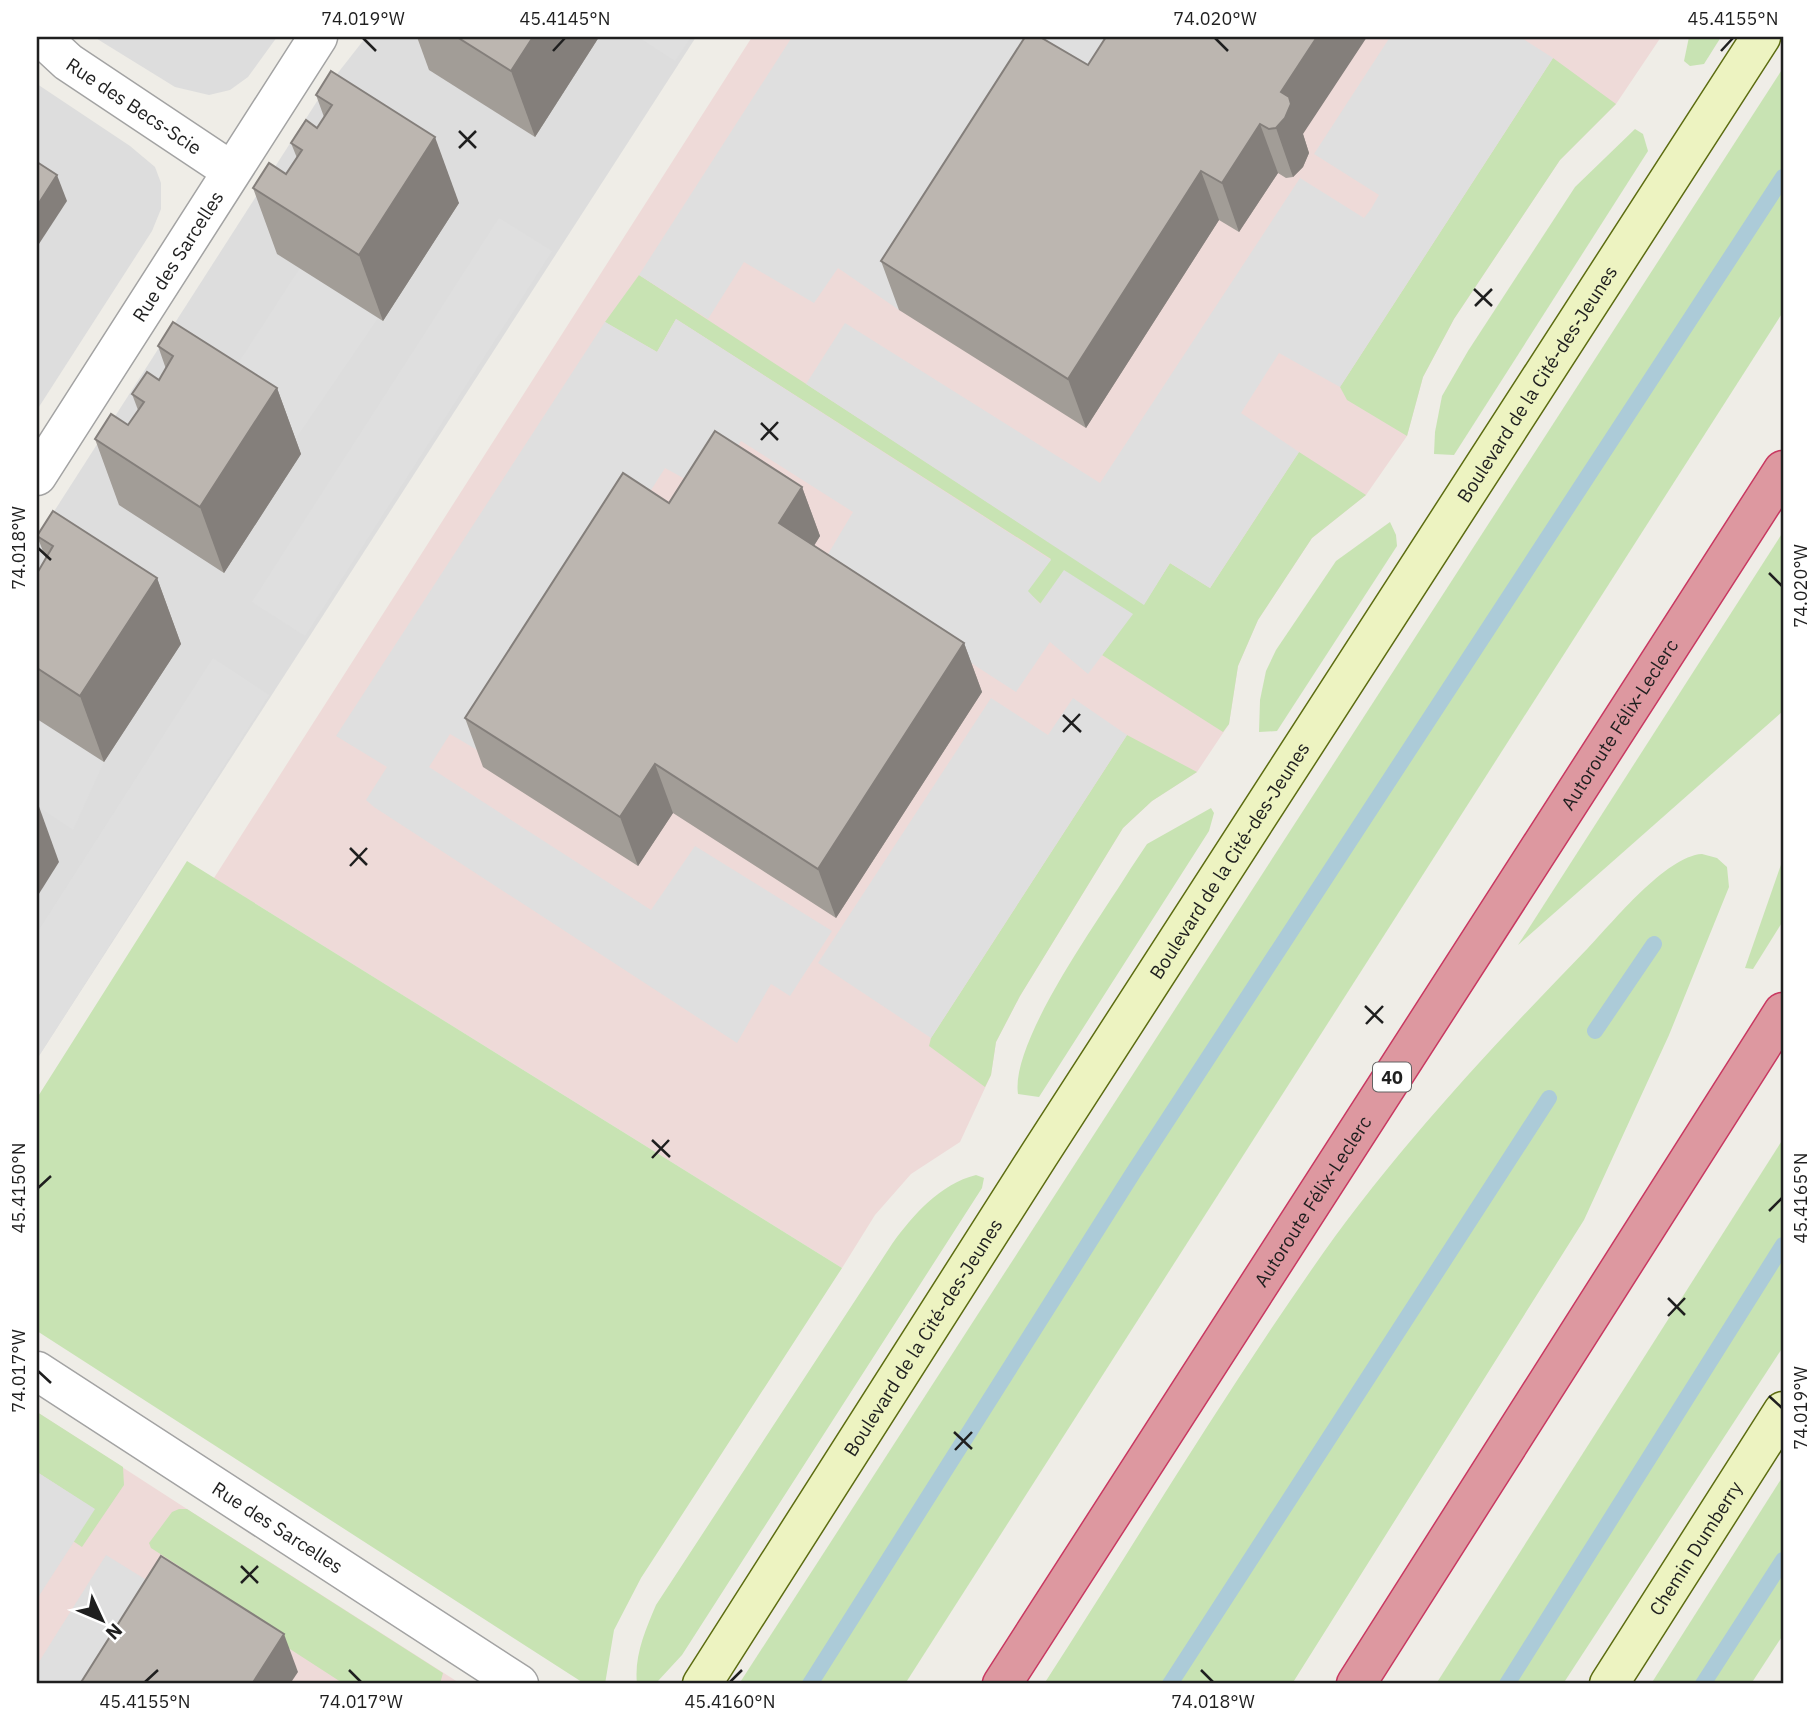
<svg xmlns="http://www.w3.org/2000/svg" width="1820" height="1721" viewBox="0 0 1820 1721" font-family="'IBM Plex Sans',sans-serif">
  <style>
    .residential { fill: #ddd }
    .commercial { fill: #eedad8 }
    .grass { fill: #c8e3b3 }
    .parking { fill: #dfdfdf }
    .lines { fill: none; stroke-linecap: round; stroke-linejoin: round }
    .stream { stroke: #accbd8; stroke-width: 16 }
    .street-casing { stroke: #a3a3a3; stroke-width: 41 }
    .secondary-casing { stroke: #5c6c11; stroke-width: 41 }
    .highway-casing { stroke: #c83961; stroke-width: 41 }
    .street { stroke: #fff; stroke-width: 38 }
    .secondary { stroke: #edf3c1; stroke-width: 38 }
    .highway { stroke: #dd98a0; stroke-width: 38 }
    .wall { fill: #a29d97 }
    .shaded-wall { fill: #847f7b }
    .building { fill: #bcb6b0; stroke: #847f7b; stroke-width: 2 }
    .ticks { fill: none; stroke: #1f1f1f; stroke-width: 2.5 }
    .labels { text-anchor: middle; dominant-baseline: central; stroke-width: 7; stroke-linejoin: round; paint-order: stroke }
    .shield { fill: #fff; stroke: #626262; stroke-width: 2 }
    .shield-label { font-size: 18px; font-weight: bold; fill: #1f1f1f }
    .street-label { font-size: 19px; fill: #1f1f1f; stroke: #fff }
    .neatline { fill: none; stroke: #1f1f1f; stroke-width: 2.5 }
    .ticks-label { font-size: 18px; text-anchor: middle; fill: #1f1f1f }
  </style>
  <rect width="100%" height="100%" fill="#efede7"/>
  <g class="residential">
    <path d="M94,37H277L248,77L230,90L209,95L175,87Z"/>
    <path d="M366,37H696L37,1059V538L323,92Z"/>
    <path d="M37,84L130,146L155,167L161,183V209L152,231L37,410Z"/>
  </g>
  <g class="commercial">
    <path d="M752,37H1661L1616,104L1560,160L1454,319L1423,377L1407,436L1366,495L1312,538L1258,620L1238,666L1229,724L1197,772L1152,801L1123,828L1020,996L996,1042L991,1075L960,1142L911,1174L875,1215L842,1268L214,878Z"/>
    <path d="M37,1412L187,1509L461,1684H37Z"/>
  </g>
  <g class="grass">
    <path d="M1689,37H1721L1704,64L1690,66L1684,61Z"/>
    <path d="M1553,58L1616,104L1560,160L1454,319L1423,377L1407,436L1347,400L1340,387Z"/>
    <path d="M1783,68V312L905,1684H739Z"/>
    <path d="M1635,129L1643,134L1648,151L1454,455L1434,454L1435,432L1442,396L1468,351L1575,187Z"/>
    <path d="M639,275L1144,604L1170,563L1210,588L1299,452L1366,495L1312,538L1258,620L1238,666L1229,724L1223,732L1102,655L1132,614L1041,604L1027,591L1051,559L676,319L657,352L605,322Z"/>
    <path d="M1390,522L1396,535L1397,546L1277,731L1259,732L1260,700L1266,671L1276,650L1336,561Z"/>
    <path d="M1783,532V711L1518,945Z"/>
    <path d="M1127,735L1197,772L1152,801L1123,828L1020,996L996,1042L991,1075L985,1087L929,1046L931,1038Z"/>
    <path d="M1211,808L1214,813L1209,831L1039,1097L1018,1094C1010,1041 1101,917 1131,868L1147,844Z"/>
    <path d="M1702,854L1717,858L1727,867L1729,887L1669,1035L1584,1220L1292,1684H1044C1133,1546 1218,1404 1312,1269C1392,1153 1490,1049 1588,948C1613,922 1666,856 1702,854Z"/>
    <path d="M1783,859V921L1753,969L1745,968Z"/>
    <path d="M187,861L842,1268L641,1578L614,1630L605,1684H585L37,1331V1098Z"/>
    <path d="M1783,1139V1347L1563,1684H1436Z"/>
    <path d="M976,1175L984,1178L982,1188L682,1655L658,1681L637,1684C634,1656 645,1631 656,1605L892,1244C913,1215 940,1184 976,1175Z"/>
    <path d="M37,1412L123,1467L124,1485L82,1547L73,1541L94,1509L37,1472Z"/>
    <path d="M1783,1476V1635L1751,1684H1651Z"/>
    <path d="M179,1509H187L443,1673L440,1684H344L177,1576L182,1568L151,1548L149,1543L172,1512Z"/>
  </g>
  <g class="parking">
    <path d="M638,37H691L675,61Z"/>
    <path d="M792,37H1155L899,310L838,268L814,303L744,262L708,319L639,275Z"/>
    <path d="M1390,37H1520L1553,58L1340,387L1279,353L1241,413L1299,452L1210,588L1170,563L1144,605L806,384L845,323L1100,483L1300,178L1364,218L1371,209L1379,195L1314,154Z"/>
    <path d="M499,218L552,251L305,636L252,602Z"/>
    <path d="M300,268L378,318L290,447L215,399Z"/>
    <path d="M676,319L1051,560L1028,591L1040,604L1064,570L1133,614L1088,674L1050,642L1016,692L821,566L853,512L741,441L707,491L665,468L484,754L450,734L429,767L651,910L695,846L832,931L790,996L771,984L737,1043L374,807L366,800L387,767L336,736L605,322L657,352Z"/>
    <path d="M213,658L269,695L37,1059V933Z"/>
    <path d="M991,698L1048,735L1073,698L1127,735L931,1038L818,963Z"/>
    <path d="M37,719L104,762L73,830L37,806Z"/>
    <path d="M37,1472L95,1509L37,1599Z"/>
    <path d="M106,1555L161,1589L101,1684H37V1665Z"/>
  </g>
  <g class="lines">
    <g class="stream">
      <path d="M1595,1031L1654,944"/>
      <path d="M810,1684L1133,1173L1783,177"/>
      <path d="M1170,1684L1549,1098"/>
      <path d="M1507,1684L1783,1245"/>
      <path d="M1703,1684L1783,1560"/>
    </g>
    <defs>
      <g id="street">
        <path id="s1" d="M41,37L68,62L230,170"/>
        <path id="s2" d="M37,476L318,37"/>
        <path id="s3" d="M37,1371L519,1684"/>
      </g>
      <g id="secondary">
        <path id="s4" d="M702,1684L1039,1155L1761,37"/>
        <path id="s5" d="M1609,1684L1783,1411"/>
      </g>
      <g id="highway">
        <path id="s6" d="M1002,1684L1783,470"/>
        <path d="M1356,1684L1783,1012"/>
      </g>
    </defs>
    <use href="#street" class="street-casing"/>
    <use href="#secondary" class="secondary-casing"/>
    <use href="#highway" class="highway-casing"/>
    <use href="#street" class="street"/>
    <use href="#secondary" class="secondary"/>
    <use href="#highway" class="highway"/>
  </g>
  <g class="wall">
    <path d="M417,37H599L535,137L429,70Z"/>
    <path d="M1088,65L1303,134L1309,153L1303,167L1293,177L1286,178L1278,173L1239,232L1219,220L1086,428L899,310L881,261Z"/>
    <path d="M331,71L459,203L383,321L277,254L253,188L286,174L297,158L291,143L317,128L324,117L316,95Z"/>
    <path d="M158,346L277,388L301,454L224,573L119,505L95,439L128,425L138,410L132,394L159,380L166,369Z"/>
    <path d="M802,487L820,536L814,546L964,643L982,692L836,918L673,813L638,866L483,767L465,718L669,503Z"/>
    <path d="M37,536L157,578L181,644L104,762L37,719V568L39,570L46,559Z"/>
  </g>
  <g class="shaded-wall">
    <path d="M533,37H599L535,137L511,71Z"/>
    <path d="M1317,37H1367L1303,134L1309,153L1303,167L1293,177L1276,128L1281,92Z"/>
    <path d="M1260,124L1278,173L1239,232L1222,183Z"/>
    <path d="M435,137L459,203L383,321L359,255Z"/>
    <path d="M1201,171L1219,220L1086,428L1068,379Z"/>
    <path d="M57,175L67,201L37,247V206Z"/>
    <path d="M277,388L301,454L224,573L200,507Z"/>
    <path d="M802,487L820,536L797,572L779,523Z"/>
    <path d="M157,578L181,644L104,762L80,696Z"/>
    <path d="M964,643L982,692L836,918L818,869Z"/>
    <path d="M655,764L673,813L638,866L620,817Z"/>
    <path d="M37,801L59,862L37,897Z"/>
    <path d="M284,1634L298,1672L290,1684H252Z"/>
  </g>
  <g class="building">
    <path d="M457,37H533L511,71Z"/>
    <path d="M1025,37H1040L1088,65L1106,37H1317L1281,92L1289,97L1291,104L1285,118L1276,128L1269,129L1260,124L1222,183L1201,171L1068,379L881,261Z"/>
    <path d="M331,71L435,137L359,255L253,188L269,163L286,174L302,150L291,143L306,120L317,128L332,105L316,95Z"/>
    <path d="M37,162L57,175L37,206Z"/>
    <path d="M173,322L277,388L200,507L95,439L111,414L128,425L144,402L132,394L147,372L159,380L173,356L158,346Z"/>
    <path d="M715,431L802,487L779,523L964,643L818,869L655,764L620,817L465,718L623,473L669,503Z"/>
    <path d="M53,511L157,578L80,696L37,668V568L39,570L53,546L37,536Z"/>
    <path d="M161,1556L284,1634L252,1684H80Z"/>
  </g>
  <path class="ticks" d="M363,38L376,51M1215,38L1228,51M553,51L565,38M1721,51L1733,38M459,131L476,148M459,148L476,131M1474,289L1492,306M1475,306L1492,289M761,423L778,440M761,440L778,422M38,548L51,560M1769,573L1782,586M1063,715L1081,732M1063,732L1080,714M350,848L367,865M350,866L367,848M1365,1006L1383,1023M1366,1024L1383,1006M652,1140L670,1157M652,1158L669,1140M38,1188L51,1176M1769,1211L1782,1198M1668,1298L1685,1315M1668,1316L1685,1298M38,1371L51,1383M1769,1396L1782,1408M954,1432L972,1449M955,1450L972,1432M241,1566L258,1583M241,1583L258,1566M349,1670L361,1682M1201,1670L1213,1682M145,1682L158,1670M730,1682L742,1670"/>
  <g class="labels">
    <rect class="shield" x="1373" y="1062.5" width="38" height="29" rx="5"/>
    <g class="shield-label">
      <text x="1392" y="1077">40</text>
    </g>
    <g class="street-label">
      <text stroke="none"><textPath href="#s1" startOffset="116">Rue des Becs-Scie</textPath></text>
      <text stroke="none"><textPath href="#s2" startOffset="261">Rue des Sarcelles</textPath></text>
      <text stroke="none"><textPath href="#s4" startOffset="1545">Boulevard de la Cité-des-Jeunes</textPath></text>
      <text stroke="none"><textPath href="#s6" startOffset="1141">Autoroute Félix-Leclerc</textPath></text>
      <text stroke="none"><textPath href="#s4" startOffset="978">Boulevard de la Cité-des-Jeunes</textPath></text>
      <text stroke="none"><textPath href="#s6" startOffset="574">Autoroute Félix-Leclerc</textPath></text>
      <text stroke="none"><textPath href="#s4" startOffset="411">Boulevard de la Cité-des-Jeunes</textPath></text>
      <text stroke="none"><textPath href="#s3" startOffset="287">Rue des Sarcelles</textPath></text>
      <text stroke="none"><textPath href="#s5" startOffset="161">Chemin Dumberry</textPath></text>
    </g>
  </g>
  <rect width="1820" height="1721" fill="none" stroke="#ffffff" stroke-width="77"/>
  <g transform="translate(102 1620) rotate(134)" stroke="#ffffff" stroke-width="5" paint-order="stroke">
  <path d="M0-5L12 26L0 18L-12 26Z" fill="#1f1f1f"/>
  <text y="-10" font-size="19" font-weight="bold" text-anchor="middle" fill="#1f1f1f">N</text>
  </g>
  <rect x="38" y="38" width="1744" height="1644" class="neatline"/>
  <g class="ticks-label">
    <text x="363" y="25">74.019°W</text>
    <text x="565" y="25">45.4145°N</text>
    <text x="1215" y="25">74.020°W</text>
    <text x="1733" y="25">45.4155°N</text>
    <text transform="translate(19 548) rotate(-90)" y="6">74.018°W</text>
    <text transform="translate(1801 586) rotate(-90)" y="6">74.020°W</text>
    <text transform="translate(19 1188) rotate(-90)" y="6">45.4150°N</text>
    <text transform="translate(1801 1198) rotate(-90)" y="6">45.4165°N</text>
    <text transform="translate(19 1371) rotate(-90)" y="6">74.017°W</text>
    <text transform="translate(1801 1408) rotate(-90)" y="6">74.019°W</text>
    <text x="145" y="1708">45.4155°N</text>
    <text x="361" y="1708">74.017°W</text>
    <text x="730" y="1708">45.4160°N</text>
    <text x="1213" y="1708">74.018°W</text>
  </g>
</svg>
